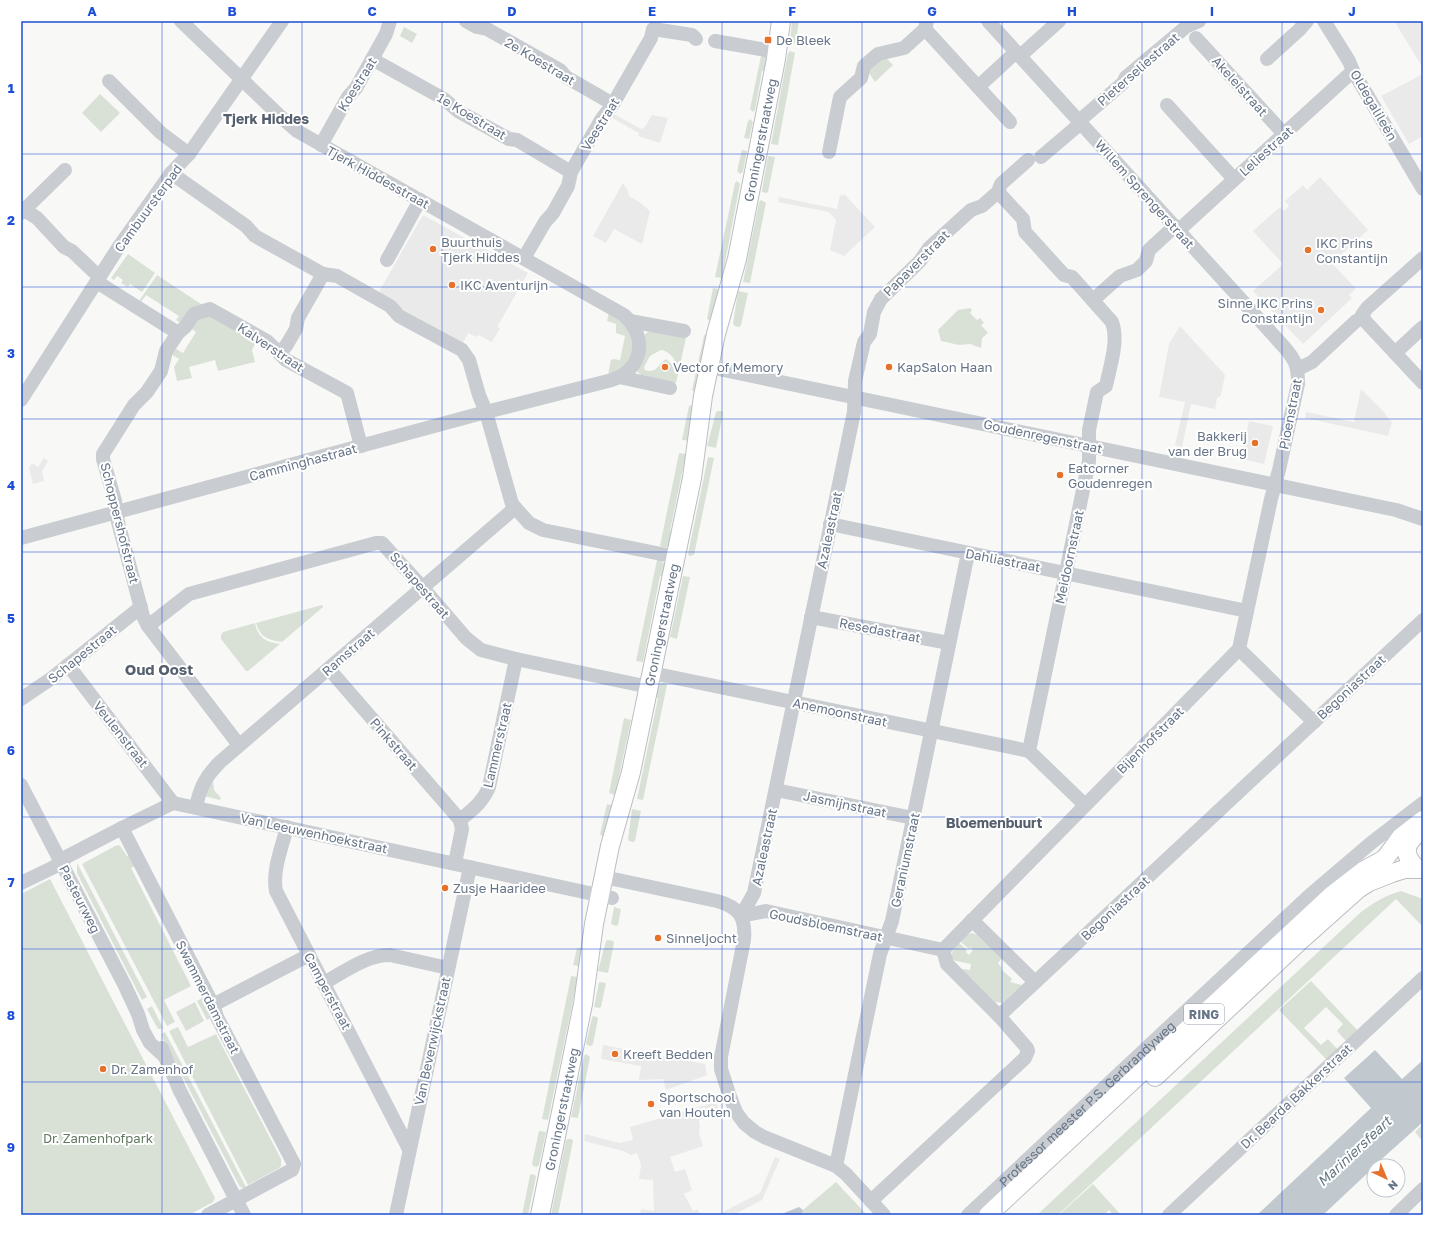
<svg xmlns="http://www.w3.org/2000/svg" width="1444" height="1236" viewBox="0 0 1444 1236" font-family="'Golos Text',sans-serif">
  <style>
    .built { fill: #e9eae9 }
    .green { fill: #d9e1d7; fill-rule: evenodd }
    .water { fill: #c1c9cf }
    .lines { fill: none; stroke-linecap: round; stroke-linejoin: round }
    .major-casing { stroke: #babdc2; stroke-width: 20 }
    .minor { stroke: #c9ccd0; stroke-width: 14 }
    .major { stroke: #fff; stroke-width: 18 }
    .grid { fill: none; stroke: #1d4ed8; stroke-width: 1; stroke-opacity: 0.55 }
    .poi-dot { fill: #e5712a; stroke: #fff; stroke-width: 1.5 }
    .labels { text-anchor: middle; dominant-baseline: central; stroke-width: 4; stroke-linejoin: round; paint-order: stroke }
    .shield { fill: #fff; stroke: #959eac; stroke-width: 1 }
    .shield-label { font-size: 12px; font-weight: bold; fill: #677588 }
    .poi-label { font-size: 13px; fill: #677588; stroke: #fff; text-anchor: start }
    .street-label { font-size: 13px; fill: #677588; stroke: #fff }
    .park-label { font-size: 13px; fill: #647a62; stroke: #fff }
    .neighbourhood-label { font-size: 14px; font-weight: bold; fill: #555f6d; stroke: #fff }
    .water-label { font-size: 14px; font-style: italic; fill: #637683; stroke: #fff }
    .quarter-label { font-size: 15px; font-weight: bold; fill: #555f6d; stroke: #fff }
    .neatline { fill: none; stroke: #1d4ed8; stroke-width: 1.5 }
    .grid-label { font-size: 13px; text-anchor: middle; font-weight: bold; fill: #1d4ed8 }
  </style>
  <rect width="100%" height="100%" fill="#f8f9f6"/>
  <g class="built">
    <path d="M1397,21H1423V68L1395,22Z"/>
    <path d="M1423,74V136L1409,144L1381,96Z"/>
    <path d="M614,114L641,129L645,127L652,115L668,118L660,143L638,136L639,133L610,117Z"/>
    <path d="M1320,177L1368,230L1332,263L1356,289L1349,295L1352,298L1303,344L1253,291L1283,264L1253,231L1280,207L1284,211L1289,206L1285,201L1303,185L1307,190Z"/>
    <path d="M623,183L628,191L629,196L639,202L650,211L642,244L614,229L606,243L593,236Z"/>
    <path d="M844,194L875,227L844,256L830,250L836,220L829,212L778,202L779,197L837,209L840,195L842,196Z"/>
    <path d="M423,215L528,273L497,327L500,328L492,342L478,335L476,337L468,333L463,343L377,295Z"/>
    <path d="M1180,326L1225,375L1221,395L1217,398L1215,409L1191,404L1182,447L1175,445L1185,402L1159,397L1169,344Z"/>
    <path d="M1361,389L1384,412L1387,417L1392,422L1388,436L1305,418L1306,412L1354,422Z"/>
    <path d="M1249,421L1273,426L1264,464L1241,459Z"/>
    <path d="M44,458L48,461L42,471L44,481L33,484L29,468L32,463L38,467Z"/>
    <path d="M603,1045L705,1064L707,1075L666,1090L663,1079L639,1080L641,1066L601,1059Z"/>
    <path d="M716,1102L720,1113L699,1120L700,1127L699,1134L703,1146L670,1157L675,1172L685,1169L692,1190L684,1194L693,1211L697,1209L701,1215H640L641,1209L654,1211L653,1180L639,1179L641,1165L637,1153L631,1155L623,1151L584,1141L585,1134L619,1143L633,1140L630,1127Z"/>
    <path d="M775,1157L780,1159L762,1200L733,1215H717L760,1193Z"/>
  </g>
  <g class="green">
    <path d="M792,21H799L796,42L794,44L791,43L790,41Z"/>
    <path d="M404,27L417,34L412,43L400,36Z"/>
    <path d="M790,51L793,52L795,53L778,145L771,144L788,53Z"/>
    <path d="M761,56H767L768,59L766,71H762L755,110L753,112L750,109Z"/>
    <path d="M882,59H887L893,65L875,82L869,73V71Z"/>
    <path d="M100,94L120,113L101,132L82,113Z"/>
    <path d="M750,119L753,122L749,139L744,138L748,121Z"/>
    <path d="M742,150L747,151L743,172L740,174L737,171Z"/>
    <path d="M768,156L775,157L768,192L766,193L762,192V190Z"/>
    <path d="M737,181L740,184L722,278L715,277L735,183Z"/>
    <path d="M761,200L766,203L750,283L743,282L759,202Z"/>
    <path d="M128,254L155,273L142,292L130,284L128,287L121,283L123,280L117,276L114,280L111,278Z"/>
    <path d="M157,275L204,306L182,324L176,320L179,316L146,295L141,302L139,301Z"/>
    <path d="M713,288L723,290L713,322L707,319Z"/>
    <path d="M738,291L748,293L741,325L739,327L735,326L733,324Z"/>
    <path d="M970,308L972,310L970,313L977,320L980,318L984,323L981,325L988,333L982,338L981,348L970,344L959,345L941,341L938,330L958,310Z"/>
    <path d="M609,312L625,323L633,340L632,355L622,369L608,375L611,360L613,359L620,360L625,336L616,333V324L607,321Z"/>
    <path d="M209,315L257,340L252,350L255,362L218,371L215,360L189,367L192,378L177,381L174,367L179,359L169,353L173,347L183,353L196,332L190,328L197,318Z"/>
    <path d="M650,331L686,338L676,383L641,375L637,371V367L644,337L645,334ZM661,350C668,351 674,357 676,364L673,365L666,359C658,364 657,374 645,370L644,367L650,356Z"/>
    <path d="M705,334L709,335L698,393L694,392L692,390L704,336Z"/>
    <path d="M691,405L695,406L692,441L682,440L689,406Z"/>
    <path d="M718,411H722L723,413L716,448L707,446L716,412Z"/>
    <path d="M679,453L686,454L670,531L674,532L669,546L665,548L660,546Z"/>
    <path d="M708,457L714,458L694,555L689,556L688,554Z"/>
    <path d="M657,560C667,560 665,570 664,577L660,576L643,662L636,661Z"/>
    <path d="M683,576L690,577L677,639L670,637Z"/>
    <path d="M322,605L323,606V607L282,642C268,640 260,637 256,623Z"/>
    <path d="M255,623C258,638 266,642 280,644L248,671H246L221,639V635L223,632Z"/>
    <path d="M662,683H666L667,685L643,800L637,799L658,698L654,697L658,686Z"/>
    <path d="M624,718L631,720L615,795L609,793Z"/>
    <path d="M211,780L213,782L214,790L221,798L220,800L204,796Z"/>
    <path d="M607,804L617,806L607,837L602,836L600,834Z"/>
    <path d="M632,809L641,811L635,841L633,842L629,841L628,839Z"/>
    <path d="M119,845L121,847L127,856L130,855L136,865L131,868L191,986L164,1000L175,1022L167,1026L82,864L115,846Z"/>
    <path d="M77,863L147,997L142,1000L77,873Z"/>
    <path d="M50,879L215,1198L213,1202L189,1215H21V894Z"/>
    <path d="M1401,891L1423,899V927L1396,899L1058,1215H1037L1361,912C1373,903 1386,895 1401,891Z"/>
    <path d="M614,907L621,909L618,925L616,926L611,924Z"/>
    <path d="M972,933L978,935L1002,958L998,963L1002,968L1001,969L1012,979L1010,982L1022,985L1003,1003L995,1002L962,970L964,969L970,970L971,964L952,960C950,952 955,948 959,943L967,950L966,952L969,955L973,950L970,947L969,949L961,942L967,935Z"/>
    <path d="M608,940L613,941L614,943L608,973L598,971L606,941Z"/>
    <path d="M577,948L586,949L583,967L573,965Z"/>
    <path d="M571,976L578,977L548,1120L542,1119Z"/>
    <path d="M1311,981L1358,1031L1347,1042L1337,1031L1343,1024L1326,1007L1304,1028L1321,1045L1328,1039L1338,1050L1327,1060L1279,1010Z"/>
    <path d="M599,982L606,983L601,1007L599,1008L594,1007Z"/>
    <path d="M202,998L212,1017L207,1020L197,1001Z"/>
    <path d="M195,1002L204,1021L186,1031L176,1012Z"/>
    <path d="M152,1006L163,1028L160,1029H158L147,1009Z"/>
    <path d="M593,1016L597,1017L598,1019L593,1044L591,1046L587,1045L586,1043L592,1018Z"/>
    <path d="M178,1027L188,1047L216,1034L281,1159V1166L279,1168L248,1185L169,1031Z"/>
    <path d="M165,1032L247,1189L240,1187L161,1035Z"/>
    <path d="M586,1054L590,1057L578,1118L571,1117L584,1056Z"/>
    <path d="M1422,1125L1423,1126V1142L1415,1132Z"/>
    <path d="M539,1131L546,1132L539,1165L537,1167L533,1166L532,1164Z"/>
    <path d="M568,1139H572L573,1141L558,1215H551L566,1140Z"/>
    <path d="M532,1174L535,1175L536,1177L528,1215H522L530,1175Z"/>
    <path d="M836,1182L867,1215H802L803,1210Z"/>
    <path d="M1093,1184L1121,1215H1113L1109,1210L1104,1215H1063L1061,1213Z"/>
  </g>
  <g class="water">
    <path d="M1375,1050L1402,1079L1423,1060V1122L1374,1166V1167L1323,1215H1257L1371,1108L1344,1078Z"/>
    <path d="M799,1207L803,1210L802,1215H779Z"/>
  </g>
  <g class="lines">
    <defs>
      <g id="major">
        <path d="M1417,869C1403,855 1403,844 1420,832"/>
        <path d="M1155,1077L1302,939L1358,889L1369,882L1392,873L1405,869H1423"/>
        <path id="s2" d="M540,1215L583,1004L594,924L610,846L631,772L692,478L703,396L716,334L737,259L776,59L781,21"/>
        <path d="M988,1215L1332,895L1363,871L1383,860L1387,856L1401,837L1423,820"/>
      </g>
    </defs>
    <use href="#major" class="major-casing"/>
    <g class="minor">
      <path d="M466,21L477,27L487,29L560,70L566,77L613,104"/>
      <path d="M1324,21L1349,61L1353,71L1423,189"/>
      <path d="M925,29L1010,122"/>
      <path d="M1196,38L1284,134"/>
      <path d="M715,41L777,52"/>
      <path d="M1020,56L1059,21"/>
      <path d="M372,59L444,99L458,111L509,139L517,140L571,172"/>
      <path d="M1267,59L1299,30L1307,21"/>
      <path d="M109,81L161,133L189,154"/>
      <path d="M978,87L1016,52"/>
      <path d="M1167,105L1234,179"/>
      <path d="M1079,121L1123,83L1126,77L1187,26L1199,21"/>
      <path d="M321,145L348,97L356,88L386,34L390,21"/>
      <path d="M829,152L840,97L861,78L864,66L878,54L904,48L925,29L927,21"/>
      <path d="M1041,157L1081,123"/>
      <path d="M171,173L246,226L255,236L323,274L337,276L390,306L399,316L462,350L469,360L479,395L486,412L512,504L529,523L543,530L676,557"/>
      <path d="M998,192L1023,219L1025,232L1064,275L1072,277L1112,322C1119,341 1110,366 1106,386L1097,392L1089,430V461L1029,751L1085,805"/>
      <path d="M21,208L37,218L64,247L72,251L93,271L100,277"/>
      <path d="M21,213L65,170"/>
      <path d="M1179,230L1353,71"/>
      <path d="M524,258L545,222L553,213L568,186L571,172L601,120L613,104L651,38L653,29L692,35L696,39"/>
      <path d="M1423,258L1367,308L1362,315L1366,322L1423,383"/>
      <path d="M387,260L420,200"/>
      <path d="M97,282L178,333"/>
      <path d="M1093,300L1120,276L1137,270L1146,261L1149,250L1175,226"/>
      <path d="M630,321L684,331"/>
      <path d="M279,353L286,346L296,329L298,318L323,274"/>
      <path d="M1395,353L1423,327"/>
      <path d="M709,367L1396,510L1423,519"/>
      <path d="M1298,369L1312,362L1356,321"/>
      <path d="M619,377L670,388"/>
      <path d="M21,400L118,248L171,173L189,154L282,21"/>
      <path d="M830,524L1247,611"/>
      <path d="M21,538L486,412L612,380C643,369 648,337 624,315L297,131L282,118L181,21"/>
      <path d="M811,617L949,643"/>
      <path d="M148,626L189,594L376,543H382L423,588L466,638L481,650L516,659L649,687"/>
      <path d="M1239,649L1314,722"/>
      <path d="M68,665L173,803"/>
      <path d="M329,669L460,820L462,829L455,863"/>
      <path d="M652,673L1029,751"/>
      <path d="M21,699L52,678L141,607"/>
      <path d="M239,745L148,626L143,616L118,522L115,501L103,459V454L134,405L147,392L161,371L166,351L178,333L185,327L194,314L210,309L267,341L286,360L347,393L361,446"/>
      <path d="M21,785L125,986L138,1014L143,1030L150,1043L165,1057"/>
      <path d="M776,790L913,818"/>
      <path d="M173,803L612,898"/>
      <path d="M196,807C200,787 206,776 220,762L515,508"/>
      <path d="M460,820C472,810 483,802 489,787L516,659"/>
      <path d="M287,827C282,847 272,871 276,891L409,1149"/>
      <path d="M122,828L213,1005L217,1017L294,1164L292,1170L288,1172L208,1215"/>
      <path d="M604,877L717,901C739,907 746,917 744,940L721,1057V1069L729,1094L736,1112L744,1123L755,1132L764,1137L836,1166L846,1174L884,1215"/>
      <path d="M21,883L54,867L68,856L122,828L173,803"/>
      <path d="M741,916L754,893L854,412L855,381L864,342L870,334L874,312L881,299L920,261L929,248L971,210L982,206L998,192L1001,184L1028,160"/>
      <path d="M741,916L766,911L943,950L947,964L999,1016L1027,1048L1028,1051L1025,1058L871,1201"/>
      <path d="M972,920L1035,982"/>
      <path d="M943,950L1239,649L1271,499L1279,470L1298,384C1298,367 1296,361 1285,348L988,21"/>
      <path d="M324,983C344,972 366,955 390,955L448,968"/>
      <path d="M213,1005L309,955"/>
      <path d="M999,1016L1423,620"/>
      <path d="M162,1048C166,1062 174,1075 179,1089L244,1215"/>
      <path d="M836,1166L880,954L892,921L968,553"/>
      <path d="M396,1215L470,867"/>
      <path id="s1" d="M968,1215L1310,895L1371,843L1423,803"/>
      <path d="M1169,1215L1423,978"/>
      <path d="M1396,1215L1423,1189"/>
    </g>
    <use href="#major" class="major"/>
  </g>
  <path class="grid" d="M162,21V1215M302,21V1215M442,21V1215M582,21V1215M722,21V1215M862,21V1215M1002,21V1215M1142,21V1215M1282,21V1215M21,154H1423M21,287H1423M21,419H1423M21,552H1423M21,684H1423M21,817H1423M21,949H1423M21,1082H1423"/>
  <g class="poi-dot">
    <rect x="764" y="36" width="8" height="8" rx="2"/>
    <circle cx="433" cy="249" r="4"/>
    <circle cx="1308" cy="250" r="4"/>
    <circle cx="452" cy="285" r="4"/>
    <circle cx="1321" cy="310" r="4"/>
    <circle cx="665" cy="367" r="4"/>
    <circle cx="889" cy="367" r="4"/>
    <circle cx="1255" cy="443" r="4"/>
    <circle cx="1060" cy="475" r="4"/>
    <circle cx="445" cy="888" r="4"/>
    <circle cx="658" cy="938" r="4"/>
    <circle cx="615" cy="1054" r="4"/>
    <circle cx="103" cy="1069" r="4"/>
    <circle cx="651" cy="1104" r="4"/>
  </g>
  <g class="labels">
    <rect class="shield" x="1184" y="1004" width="40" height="20" rx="3"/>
    <g class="shield-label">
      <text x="1204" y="1014">RING</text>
    </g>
    <g class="poi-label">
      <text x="776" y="40">De Bleek</text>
      <text x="441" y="242">Buurthuis<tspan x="441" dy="15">Tjerk Hiddes</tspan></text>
      <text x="1316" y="243">IKC Prins<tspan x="1316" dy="15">Constantijn</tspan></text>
      <text x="460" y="285">IKC Aventurijn</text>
      <text x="1313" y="303" text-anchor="end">Sinne IKC Prins<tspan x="1313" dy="15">Constantijn</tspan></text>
      <text x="673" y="367">Vector of Memory</text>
      <text x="897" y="367">KapSalon Haan</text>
      <text x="1247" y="436" text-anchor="end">Bakkerij<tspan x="1247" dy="15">van der Brug</tspan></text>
      <text x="1068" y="468">Eatcorner<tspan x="1068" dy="15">Goudenregen</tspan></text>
      <text x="453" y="888">Zusje Haaridee</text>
      <text x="666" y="938">Sinneljocht</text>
      <text x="623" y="1054">Kreeft Bedden</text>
      <text x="111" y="1069">Dr. Zamenhof</text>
      <text x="659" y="1097">Sportschool<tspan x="659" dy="15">van Houten</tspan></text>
    </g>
    <g class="street-label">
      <text transform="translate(540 61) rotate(31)">2e Koestraat</text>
      <text transform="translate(1138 69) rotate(-41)">Pieterseliestraat</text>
      <text transform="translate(357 84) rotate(-58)">Koestraat</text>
      <text transform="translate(1240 86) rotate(48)">Akeleistraat</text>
      <text transform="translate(1374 105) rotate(60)">Oldegalileën</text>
      <text transform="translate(472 116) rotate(31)">1e Koestraat</text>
      <text transform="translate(600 124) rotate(-58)">Veestraat</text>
      <text stroke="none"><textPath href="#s2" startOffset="1098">Groningerstraatweg</textPath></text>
      <text transform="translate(1266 151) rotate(-42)">Leliestraat</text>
      <text transform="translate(378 177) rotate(29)">Tjerk Hiddesstraat</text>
      <text transform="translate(1145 194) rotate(48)">Willem Sprengerstraat</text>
      <text transform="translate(148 208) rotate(-54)">Cambuursterpad</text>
      <text transform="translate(916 263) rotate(-45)">Papaverstraat</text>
      <text transform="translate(271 347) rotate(34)">Kalverstraat</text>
      <text transform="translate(1290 414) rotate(-79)">Pioenstraat</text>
      <text transform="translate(1043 436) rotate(12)">Goudenregenstraat</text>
      <text transform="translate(303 462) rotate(-15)">Camminghastraat</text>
      <text transform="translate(120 523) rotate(76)">Schoppershofstraat</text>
      <text transform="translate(829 530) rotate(-78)">Azaleastraat</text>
      <text transform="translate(1069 557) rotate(-78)">Meidoornstraat</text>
      <text transform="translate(1003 560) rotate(11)">Dahliastraat</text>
      <text transform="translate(420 585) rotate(49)">Schapestraat</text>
      <text stroke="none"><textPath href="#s2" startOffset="603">Groningerstraatweg</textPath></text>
      <text transform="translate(880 630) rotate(11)">Resedastraat</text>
      <text transform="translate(348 652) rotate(-41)">Ramstraat</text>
      <text transform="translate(82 654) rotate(-39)">Schapestraat</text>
      <text transform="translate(1351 687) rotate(-43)">Begoniastraat</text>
      <text transform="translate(840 712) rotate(12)">Anemoonstraat</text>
      <text transform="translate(121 734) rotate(52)">Veulenstraat</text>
      <text transform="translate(1150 740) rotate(-45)">Bijenhofstraat</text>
      <text transform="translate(394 744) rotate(49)">Pinkstraat</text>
      <text transform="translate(497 745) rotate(-77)">Lammerstraat</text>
      <text transform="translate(845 804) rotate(12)">Jasmijnstraat</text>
      <text transform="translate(314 833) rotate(12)">Van Leeuwenhoekstraat</text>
      <text transform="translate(764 847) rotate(-78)">Azaleastraat</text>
      <text transform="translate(905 860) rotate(-78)">Geraniumstraat</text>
      <text transform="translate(80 899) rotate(63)">Pasteurweg</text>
      <text transform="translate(1115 908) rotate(-43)">Begoniastraat</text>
      <text transform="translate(826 925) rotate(12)">Goudsbloemstraat</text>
      <text transform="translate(328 991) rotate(62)">Camperstraat</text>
      <text transform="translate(208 997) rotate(63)">Swammerdamstraat</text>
      <text transform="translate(432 1041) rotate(-78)">Van Beverwijckstraat</text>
      <text transform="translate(1296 1096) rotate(-43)">Dr. Bearda Bakkerstraat</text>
      <text stroke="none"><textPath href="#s1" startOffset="163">Professor meester P.S. Gerbrandyweg</textPath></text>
      <text stroke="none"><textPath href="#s2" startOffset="108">Groningerstraatweg</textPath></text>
    </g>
    <g class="park-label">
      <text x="98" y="1138">Dr. Zamenhofpark</text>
    </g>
    <g class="neighbourhood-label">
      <text x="266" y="118">Tjerk Hiddes</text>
      <text x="994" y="822">Bloemenbuurt</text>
    </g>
    <g class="water-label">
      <text transform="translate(1354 1151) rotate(-43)">Mariniersfeart</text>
    </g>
    <g class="quarter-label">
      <text x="159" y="669">Oud Oost</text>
    </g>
  </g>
  <rect width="1444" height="1236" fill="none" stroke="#ffffff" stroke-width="44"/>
  <g transform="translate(1386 1178) rotate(136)"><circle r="19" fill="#ffffff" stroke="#c2c8cf"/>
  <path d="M0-3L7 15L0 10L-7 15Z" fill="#e5712a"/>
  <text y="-6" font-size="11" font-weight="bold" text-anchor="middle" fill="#677588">N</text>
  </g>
  <rect x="22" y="22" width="1400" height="1192" class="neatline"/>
  <g class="grid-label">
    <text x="92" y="16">A</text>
    <text x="232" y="16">B</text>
    <text x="372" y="16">C</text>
    <text x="512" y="16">D</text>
    <text x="652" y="16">E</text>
    <text x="792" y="16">F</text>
    <text x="932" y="16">G</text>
    <text x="1072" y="16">H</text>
    <text x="1212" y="16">I</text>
    <text x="1352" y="16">J</text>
    <text x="11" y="93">1</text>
    <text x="11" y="225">2</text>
    <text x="11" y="358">3</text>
    <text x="11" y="490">4</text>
    <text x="11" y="623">5</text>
    <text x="11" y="755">6</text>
    <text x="11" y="887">7</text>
    <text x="11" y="1020">8</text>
    <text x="11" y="1152">9</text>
  </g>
</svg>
